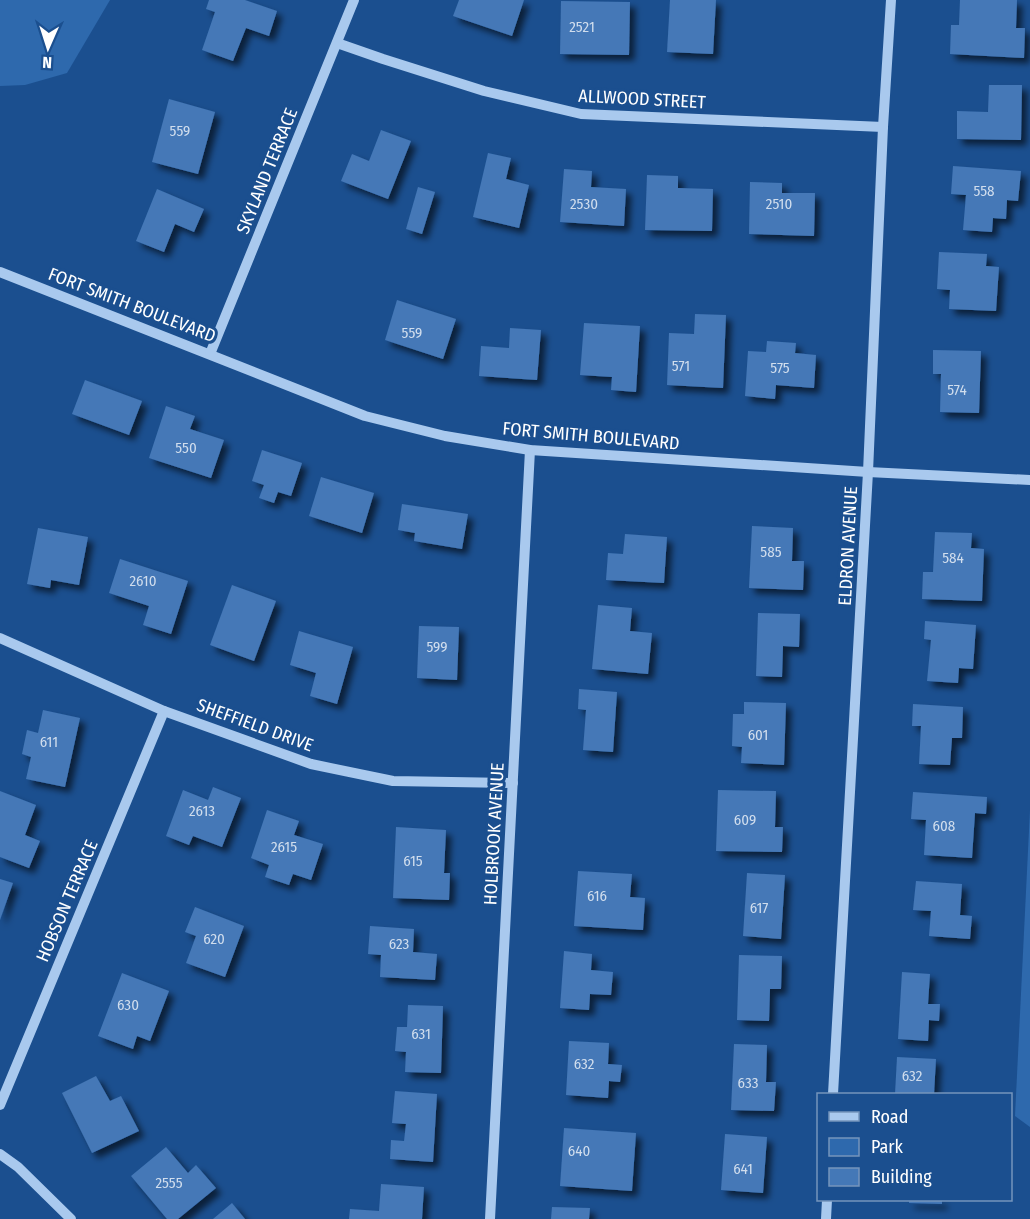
<svg xmlns="http://www.w3.org/2000/svg" width="1030" height="1219" viewBox="0 0 1030 1219" font-family="'Fira Sans Condensed',sans-serif">
  <style>
    .green { fill: #2e69ad }
    .building { fill: #4478b7; filter: url(#shadow) }
    .lines { fill: none; stroke-linecap: round; stroke-linejoin: round }
    .minor { stroke: #a9c9ee; stroke-width: 10 }
    .labels { text-anchor: middle; dominant-baseline: central; stroke-width: 6; stroke-linejoin: round; paint-order: stroke }
    .number-label { font-size: 15px; fill: #d0dded }
    .street-label { font-size: 18px; fill: #fff; stroke: #1b4f8f }
  </style>
  <defs>
    <filter id="shadow"><feDropShadow dx="5.5" dy="5.5" stdDeviation="3" flood-color="#0009"/></filter>
  </defs>
  <rect width="100%" height="100%" fill="#1b4f8f"/>
  <g class="green">
    <path d="M0,0H110L67,73L25,85L0,86Z"/>
    <path d="M1030,810V1127L1015,1116Z"/>
  </g>
  <g class="building">
    <path d="M209,0H245L277,11L269,36L246,28L233,61L202,50L215,12L206,9Z"/>
    <path d="M459,0H524L512,36L453,16Z"/>
    <path d="M670,0H716L713,54L667,52Z"/>
    <path d="M960,0H1017L1016,28H1025L1024,58L950,54L951,25H959Z"/>
    <path d="M561,1L630,2L629,55L560,54Z"/>
    <path d="M989,85H1022L1021,140L957,139V111L988,112Z"/>
    <path d="M169,99L215,112L198,174L152,162Z"/>
    <path d="M381,130L411,141L388,199L341,181L352,154L369,161Z"/>
    <path d="M488,153L511,158L506,179L529,185L519,228L473,217Z"/>
    <path d="M953,166L1021,171L1018,201L1007,200L1006,219L993,218L992,232L963,230L966,195L951,194Z"/>
    <path d="M564,169L592,171L591,187L626,189L624,226L560,222Z"/>
    <path d="M647,175L678,176V188L713,189L712,231L645,230Z"/>
    <path d="M750,182L782,183V193H815L814,236L749,234Z"/>
    <path d="M418,187L435,192L422,234L406,229Z"/>
    <path d="M157,189L204,209L194,232L175,224L164,252L136,241Z"/>
    <path d="M939,252L987,254L986,266L999,267L996,311L949,309L950,290L937,289Z"/>
    <path d="M397,300L456,319L443,359L385,340Z"/>
    <path d="M695,314L726,315L723,388L667,385L669,333L694,334Z"/>
    <path d="M584,323L640,326L636,392L611,390L612,377L580,375Z"/>
    <path d="M510,328L541,330L537,380L479,376L481,346L509,348Z"/>
    <path d="M767,341L796,343L795,353L816,355L814,388L776,385L775,399L745,396L748,351L766,352Z"/>
    <path d="M933,350L981,351L979,413L940,412L941,374H933Z"/>
    <path d="M85,380L142,401L129,435L72,414Z"/>
    <path d="M166,406L195,416L190,429L224,440L211,478L149,458Z"/>
    <path d="M262,450L302,463L291,496L278,492L274,503L259,498L264,485L252,481Z"/>
    <path d="M321,477L374,493L362,533L309,516Z"/>
    <path d="M402,504L468,514L462,549L414,541L415,533L398,530Z"/>
    <path d="M752,526L793,528L792,561H804L803,590L749,588Z"/>
    <path d="M38,528L88,537L79,585L51,580L50,588L27,584Z"/>
    <path d="M935,532L972,533L971,548L984,549L982,601L922,599L923,572H933Z"/>
    <path d="M625,534L667,537L664,583L606,580L608,553L623,554Z"/>
    <path d="M120,559L188,581L171,634L143,625L149,606L109,593Z"/>
    <path d="M232,585L276,601L254,661L210,645Z"/>
    <path d="M598,605L632,608L630,631L652,633L648,674L592,669Z"/>
    <path d="M758,613L800,614L799,647L783,646L782,677L756,676Z"/>
    <path d="M925,621L976,625L973,669L959,668L958,683L927,681L931,640L924,639Z"/>
    <path d="M419,626L459,627L457,680L417,678Z"/>
    <path d="M299,631L353,647L337,704L310,696L316,673L290,665Z"/>
    <path d="M579,689L617,692L613,752L583,750L586,710L578,709Z"/>
    <path d="M744,702L786,703L784,765L741,763L742,747L732,746L733,714H744Z"/>
    <path d="M913,704L963,707L962,738H952L950,765L919,764L921,726H912Z"/>
    <path d="M43,710L80,718L65,787L26,779L31,757L22,754L27,730L38,733Z"/>
    <path d="M213,787L241,798L222,847L193,836L189,845L166,836L183,790L208,800Z"/>
    <path d="M718,790L776,791L775,827H783L782,852L716,851Z"/>
    <path d="M0,791L36,805L25,835L40,841L29,868L0,857Z"/>
    <path d="M913,792L987,797L986,814L975,813L972,858L924,855L926,820L911,819Z"/>
    <path d="M267,810L299,821L294,835L323,844L311,880L293,874L289,885L265,877L269,865L251,858Z"/>
    <path d="M396,827L446,830L444,873H450L449,900L393,898Z"/>
    <path d="M578,871L632,874L630,897L645,898L643,930L574,926Z"/>
    <path d="M747,873L785,875L781,939L743,936Z"/>
    <path d="M0,879L13,883L0,920Z"/>
    <path d="M916,881L962,884L960,915L972,916L970,939L929,936L931,911L913,910Z"/>
    <path d="M195,907L244,926L225,977L186,963L196,936L185,932Z"/>
    <path d="M370,926L414,929L413,952L437,954L435,980L380,977L381,955L368,954Z"/>
    <path d="M564,951L592,954L591,970L613,972L611,995L590,994L589,1010L560,1008Z"/>
    <path d="M739,955L782,956L781,989H770L769,1021L737,1020Z"/>
    <path d="M902,972L930,974L928,1004H940L939,1021L929,1020L928,1041L898,1039Z"/>
    <path d="M122,973L169,991L150,1041L137,1036L133,1049L98,1036Z"/>
    <path d="M408,1005L443,1006L441,1073L405,1072L406,1052L395,1051L397,1027H407Z"/>
    <path d="M569,1041L609,1043L608,1064L622,1065L620,1082L609,1081L608,1098L566,1095Z"/>
    <path d="M734,1044L767,1045L766,1082H776L774,1111L731,1110Z"/>
    <path d="M897,1057L936,1059L934,1094H895Z"/>
    <path d="M96,1076L110,1101L121,1096L139,1131L92,1153L62,1093Z"/>
    <path d="M395,1091L437,1094L433,1162L390,1159L391,1140L404,1141L406,1124L392,1123Z"/>
    <path d="M564,1128L636,1133L632,1191L560,1186Z"/>
    <path d="M725,1134L767,1137L763,1193L721,1190Z"/>
    <path d="M166,1147L188,1173L196,1165L216,1188L178,1219H167L131,1176Z"/>
    <path d="M381,1184L424,1187L422,1219H349L350,1209L379,1211Z"/>
    <path d="M909,1200H942V1204L909,1203Z"/>
    <path d="M232,1203L245,1219H213Z"/>
    <path d="M552,1207L590,1208L589,1219H551Z"/>
  </g>
  <g class="lines">
    <g class="minor">
      <path d="M337,43L383,59L484,91L581,114L883,127"/>
      <path d="M0,272L365,416L445,436L530,450L868,472L1030,480"/>
      <path d="M210,354L354,0"/>
      <path d="M0,638L164,711L311,764L393,781L513,783"/>
      <path d="M833,1094L868,472L883,127L891,0"/>
      <path d="M0,1105L164,711"/>
      <path d="M0,1154L18,1167L71,1219"/>
      <path d="M490,1219L530,450"/>
      <path d="M826,1219L827,1200"/>
    </g>
  </g>
  <g class="labels">
    <g class="number-label">
      <text x="582" y="27">2521</text>
      <text x="180" y="131">559</text>
      <text x="984" y="191">558</text>
      <text x="584" y="204">2530</text>
      <text x="779" y="204">2510</text>
      <text x="412" y="333">559</text>
      <text x="681" y="366">571</text>
      <text x="780" y="368">575</text>
      <text x="957" y="390">574</text>
      <text x="186" y="448">550</text>
      <text x="771" y="552">585</text>
      <text x="953" y="558">584</text>
      <text x="143" y="581">2610</text>
      <text x="437" y="647">599</text>
      <text x="758" y="735">601</text>
      <text x="49" y="742">611</text>
      <text x="202" y="811">2613</text>
      <text x="745" y="820">609</text>
      <text x="944" y="826">608</text>
      <text x="284" y="847">2615</text>
      <text x="413" y="861">615</text>
      <text x="597" y="896">616</text>
      <text x="759" y="908">617</text>
      <text x="214" y="939">620</text>
      <text x="399" y="944">623</text>
      <text x="128" y="1005">630</text>
      <text x="421" y="1034">631</text>
      <text x="584" y="1064">632</text>
      <text x="912" y="1076">632</text>
      <text x="748" y="1083">633</text>
      <text x="579" y="1151">640</text>
      <text x="743" y="1169">641</text>
      <text x="169" y="1183">2555</text>
    </g>
    <g class="street-label">
      <text transform="translate(642 99) rotate(3)">ALLWOOD STREET</text>
      <text transform="translate(267 171) rotate(-68)">SKYLAND TERRACE</text>
      <text transform="translate(132 305) rotate(21)">FORT SMITH BOULEVARD</text>
      <text transform="translate(591 436) rotate(5)">FORT SMITH BOULEVARD</text>
      <text transform="translate(848 546) rotate(-87)">ELDRON AVENUE</text>
      <text transform="translate(255 725) rotate(20)">SHEFFIELD DRIVE</text>
      <text transform="translate(494 834) rotate(-87)">HOLBROOK AVENUE</text>
      <text transform="translate(67 901) rotate(-67)">HOBSON TERRACE</text>
    </g>
  </g>
  <rect x="817" y="1093" width="195" height="108" fill="#1b4f8f" stroke="#7695bc" stroke-width="1.5"/>
  <rect x="829" y="1112" width="30" height="9" fill="#a9c9ee" stroke="#7695bc" stroke-width="1.5"/>
  <text x="871" y="1123" font-size="18" fill="#ffffff">Road</text>
  <rect x="829" y="1138" width="30" height="18" fill="#2e69ad" stroke="#7695bc" stroke-width="1.5"/>
  <text x="871" y="1153" font-size="18" fill="#ffffff">Park</text>
  <rect x="829" y="1168" width="30" height="18" fill="#4478b7" stroke="#7695bc" stroke-width="1.5"/>
  <text x="871" y="1183" font-size="18" fill="#ffffff">Building</text>
  <g transform="translate(48 48) rotate(183)" stroke="#1b4f8f" stroke-width="4.5" paint-order="stroke">
  <path d="M0-4.5L10 22L0 15L-10 22Z" fill="#ffffff"/>
  <text y="-9" font-size="16" font-weight="bold" text-anchor="middle" fill="#ffffff">N</text>
  </g>
</svg>
